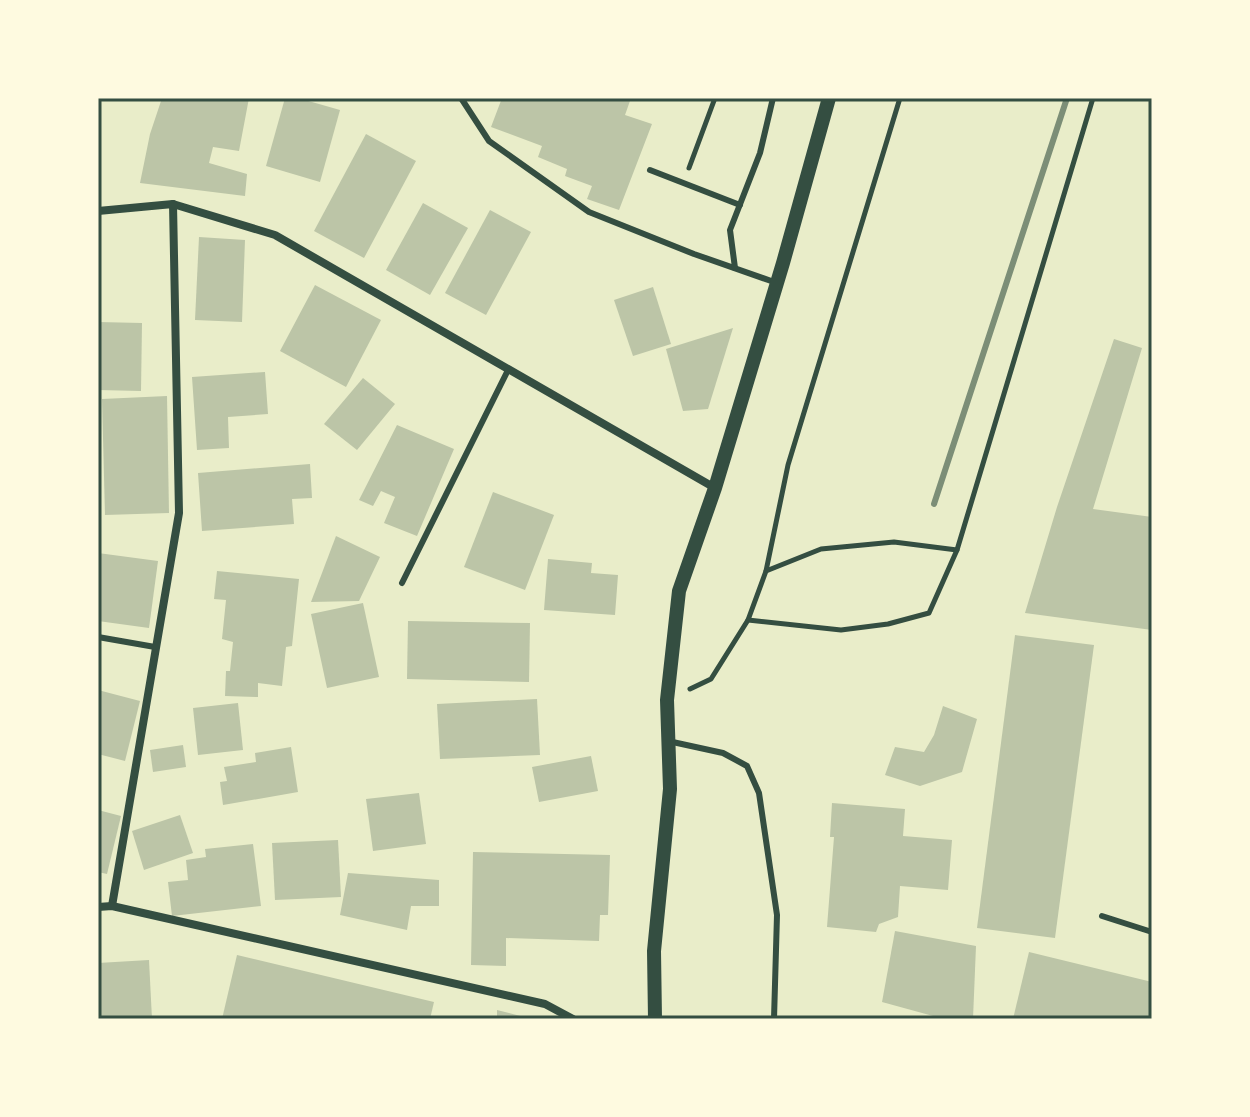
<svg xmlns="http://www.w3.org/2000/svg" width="1250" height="1117" viewBox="0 0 1250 1117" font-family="'Nunito Sans',sans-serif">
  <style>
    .building { fill: #bcc5a7 }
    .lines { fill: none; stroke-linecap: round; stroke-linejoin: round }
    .path { stroke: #344e41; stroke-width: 5 }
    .service { stroke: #344e41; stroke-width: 6 }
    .minor { stroke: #344e41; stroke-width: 8 }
    .tertiary { stroke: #344e41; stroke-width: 14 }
    .rail { stroke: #7c8e77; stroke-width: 6 }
    .neatline { fill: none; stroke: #344e41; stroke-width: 3 }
  </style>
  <rect width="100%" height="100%" fill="#e9edc9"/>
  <g class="building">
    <path d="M162,98H249L239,151L213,147L209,163L247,174L245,196L140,183L150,134Z"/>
    <path d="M285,98H298L340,110L320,182L266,166Z"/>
    <path d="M502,98H631L625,115L652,124L619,210L587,199L592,186L565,176L567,169L538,157L542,146L491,127Z"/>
    <path d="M366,134L416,161L364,258L314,231Z"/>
    <path d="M423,203L468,228L430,295L386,270Z"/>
    <path d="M490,210L531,232L486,315L445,293Z"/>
    <path d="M199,237L245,240L242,322L195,320Z"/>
    <path d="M315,285L381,320L346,387L280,351Z"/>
    <path d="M653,287L671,344L633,356L614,300Z"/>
    <path d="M98,322L142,323L141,391L98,390Z"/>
    <path d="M733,328L708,409L683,411L666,349Z"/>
    <path d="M1114,339L1142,348L1093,509L1152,517V630L1025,613L1057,507Z"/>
    <path d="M265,372L268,414L228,417L229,448L197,450L192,377Z"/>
    <path d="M363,378L395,404L357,450L324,424Z"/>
    <path d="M167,396L169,513L105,515L102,399Z"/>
    <path d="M397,425L454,449L417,536L384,523L395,497L381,491L373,506L359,500Z"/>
    <path d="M310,464L312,498L292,499L294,524L202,531L198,473Z"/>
    <path d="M493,492L554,515L525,590L464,567Z"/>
    <path d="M336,536L380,557L359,601L311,602Z"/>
    <path d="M98,553L158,561L149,628L98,621Z"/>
    <path d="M548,559L592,563L591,573L618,575L615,615L544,610Z"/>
    <path d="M217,571L299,579L292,646L286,647L282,686L258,683V697L225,696L226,671H230L233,642L222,639L226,600L214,599Z"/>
    <path d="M363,603L379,677L327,688L311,614Z"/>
    <path d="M408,621L530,623L529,682L407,679Z"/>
    <path d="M1015,635L1094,645L1055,938L977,928Z"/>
    <path d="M98,690L140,701L125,761L98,754Z"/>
    <path d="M537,699L540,755L440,759L437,704Z"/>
    <path d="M238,703L243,750L198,755L193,708Z"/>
    <path d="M943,706L977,719L962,772L920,786L885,775L895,747L924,752L934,735Z"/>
    <path d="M183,745L186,767L153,772L150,750Z"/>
    <path d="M291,747L298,792L223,805L220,782L227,781L224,767L256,762L255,753Z"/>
    <path d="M591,756L598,791L539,802L532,767Z"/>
    <path d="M419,793L426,844L373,851L366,799Z"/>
    <path d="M832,803L905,809L903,836L952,840L948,890L900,886L898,917L879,924L876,932L827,927L834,837H830Z"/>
    <path d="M98,810L121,816L107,874L98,872Z"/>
    <path d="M180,815L193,853L144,870L132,831Z"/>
    <path d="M338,840L341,897L275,900L272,843Z"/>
    <path d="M253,844L261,906L172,916L168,882L188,880L186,860L206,857L205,849Z"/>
    <path d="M473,852L610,855L608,915H600L599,941L506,938V966L471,965Z"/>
    <path d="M348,873L439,880V906H411L407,930L340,915Z"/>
    <path d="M895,931L976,946L973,1019H944L882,1002Z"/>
    <path d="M1029,952L1152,982V1019H1013Z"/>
    <path d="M237,955L434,1002L430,1019H222Z"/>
    <path d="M149,960L152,1019H98V963Z"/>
    <path d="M497,1010L528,1018V1019H497Z"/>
  </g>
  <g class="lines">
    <g class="path">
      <path d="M689,168L715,98"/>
      <path d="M766,571L788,465L900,98"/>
      <path d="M748,620L766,571L821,549L894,542L957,550"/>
      <path d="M690,689L711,679L748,620L841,630L888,624L929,613L957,550L1093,98"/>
    </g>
    <g class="service">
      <path d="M461,98L489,141L589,212L694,254L777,283"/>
      <path d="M650,170L740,205"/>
      <path d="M735,268L730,230L760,153L773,98"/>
      <path d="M402,583L508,370"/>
      <path d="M98,637L155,647"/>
      <path d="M668,741L723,753L747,766L759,793L777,915L774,1019"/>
      <path d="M1102,916L1152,932"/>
    </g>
    <g class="minor">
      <path d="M173,204L275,235L715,488"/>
      <path d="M98,211L173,204L179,513L112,906"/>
      <path d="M98,907L112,906L545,1004L573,1019"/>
    </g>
    <path class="tertiary" d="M655,1019L654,951L670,789L667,700L679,591L715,488L783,263L829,98"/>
    <path class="rail" d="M934,504L1067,98"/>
  </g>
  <rect width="1250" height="1117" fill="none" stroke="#fefae0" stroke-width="200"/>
  <rect x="100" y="100" width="1050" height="917" class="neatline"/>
</svg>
